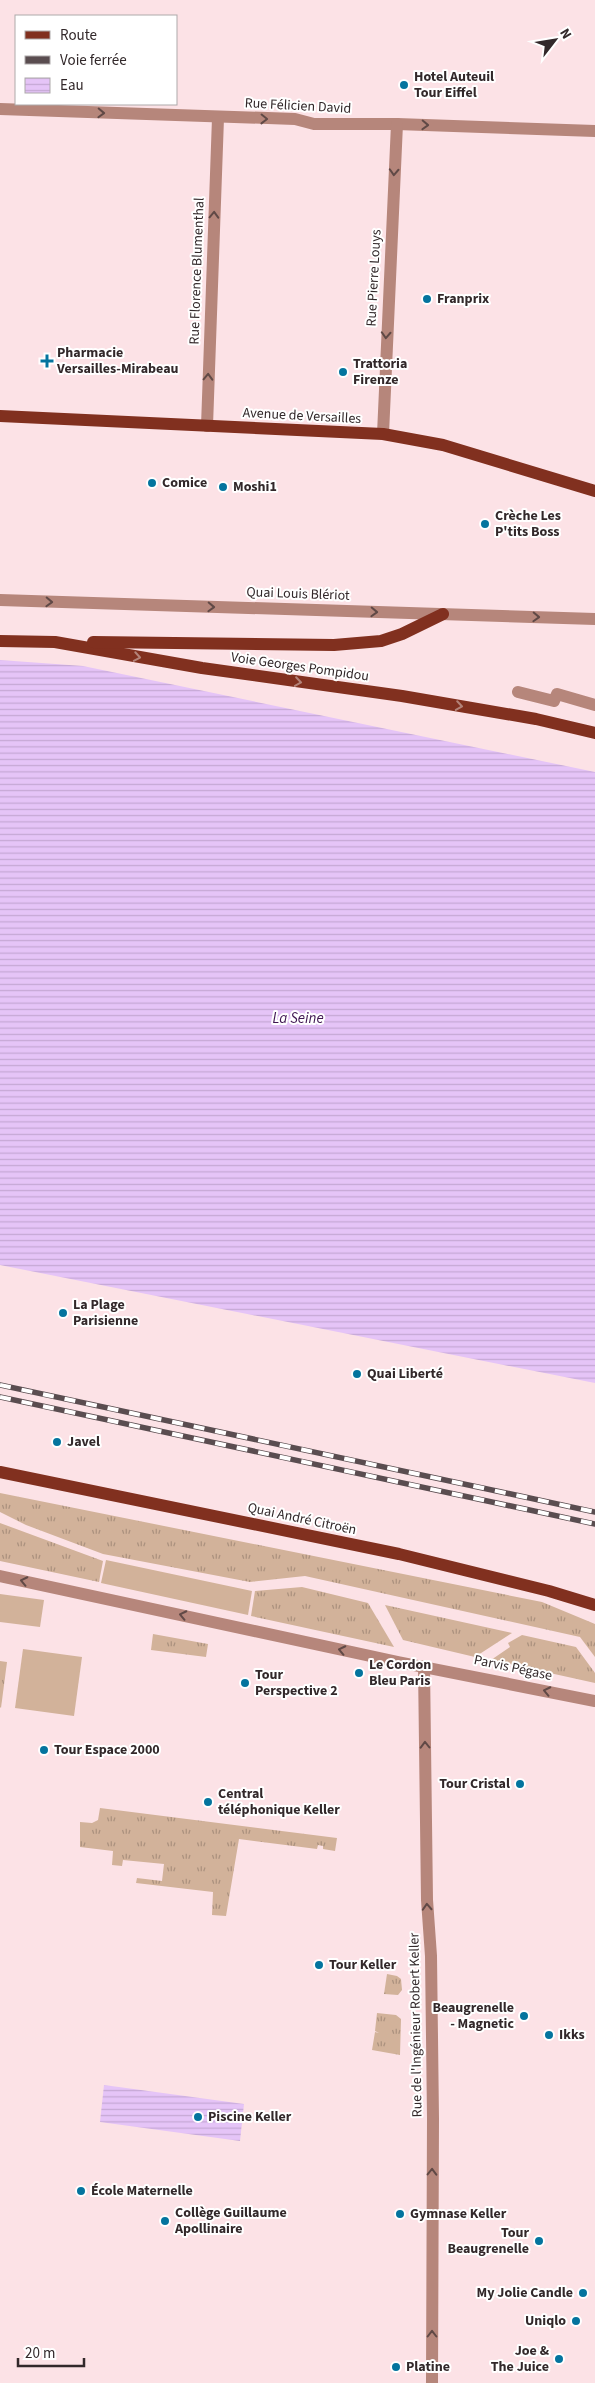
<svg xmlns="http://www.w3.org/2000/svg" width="595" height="2383" viewBox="0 0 595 2383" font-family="'Source Sans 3',sans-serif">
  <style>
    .grass { fill: url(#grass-tufts) }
    .garden { fill: #d2b29a }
    .water { fill: url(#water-rules) }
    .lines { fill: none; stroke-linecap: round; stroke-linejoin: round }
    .minor { stroke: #b6867b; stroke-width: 12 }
    .primary { stroke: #81301f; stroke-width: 12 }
    .rail-casing { stroke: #5a4d50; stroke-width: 5.5 }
    .rail { stroke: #fff; stroke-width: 4; stroke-dasharray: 11; stroke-linecap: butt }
    .oneway { stroke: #604946 }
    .oneway2 { stroke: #b38379 }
    .poi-dot { fill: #04749e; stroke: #fff; stroke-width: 2 }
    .labels { text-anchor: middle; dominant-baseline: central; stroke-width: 4; stroke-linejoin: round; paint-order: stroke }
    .poi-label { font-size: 14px; font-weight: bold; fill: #32282a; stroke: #fff; text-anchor: start }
    .street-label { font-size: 14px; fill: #32282a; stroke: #fff }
    .water-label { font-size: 15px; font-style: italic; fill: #3f1651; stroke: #fff }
  </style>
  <defs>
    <pattern id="grass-tufts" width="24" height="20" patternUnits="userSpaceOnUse" patternTransform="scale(1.25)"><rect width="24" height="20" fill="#d2b29a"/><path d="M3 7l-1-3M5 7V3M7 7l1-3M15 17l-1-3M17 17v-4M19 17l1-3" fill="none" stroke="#ab917e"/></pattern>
    <pattern id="water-rules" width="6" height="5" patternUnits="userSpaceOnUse" patternTransform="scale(1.25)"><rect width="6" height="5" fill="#e5c4f7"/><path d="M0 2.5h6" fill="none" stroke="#c5a8d4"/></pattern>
  </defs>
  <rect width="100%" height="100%" fill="#fce2e6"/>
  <g class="grass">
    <path d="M0,1493L542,1602L595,1624V1657L580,1637L305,1576L250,1582L103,1554L26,1525L0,1512Z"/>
    <path d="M0,1523L103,1561L99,1582L0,1561Z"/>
    <path d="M302,1587L368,1603L394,1647L251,1616L255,1591Z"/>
    <path d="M385,1605L512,1633L475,1657L403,1640Z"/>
    <path d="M153,1634L208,1644L206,1657L151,1650Z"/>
    <path d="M522,1635L576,1647L595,1673V1683L491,1660L510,1647L508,1643Z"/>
    <path d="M0,1661L7,1662L1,1708L0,1707Z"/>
    <path d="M100,1808L337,1838L335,1851L323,1849V1846L318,1845L317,1849L239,1839L226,1916L212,1915L213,1892L136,1883L137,1878L162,1881L164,1864L123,1860L122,1866L112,1865L113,1851L80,1847V1822L92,1823L98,1820Z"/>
    <path d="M387,1974L397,1976L401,1979L402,1990L398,1995L384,1994Z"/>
    <path d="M377,2013L396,2015L401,2019L400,2055L372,2050L375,2032L379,2033L375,2031Z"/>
  </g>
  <g class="garden">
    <path d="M106,1560L252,1591L248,1615L101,1583Z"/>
    <path d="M0,1594L44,1600L40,1627L0,1622Z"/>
    <path d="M23,1649L82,1657L74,1716L15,1708Z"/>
  </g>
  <g class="water">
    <path d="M0,660L83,666L595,772V1383L0,1265Z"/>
    <path d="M104,2085L244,2104L240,2141L100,2122Z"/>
  </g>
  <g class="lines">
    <g class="minor">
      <path d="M0,109L295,119L314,124H397L595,131"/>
      <path d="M207,426L218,118"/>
      <path d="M383,434L397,124"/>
      <path d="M0,600L595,619"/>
      <path d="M518,692L554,701L557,694L595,705"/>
      <path d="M0,1576L398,1662L595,1701"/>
      <path d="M424,1666L427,1900L431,1956L433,2118L432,2383"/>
    </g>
    <g class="primary">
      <path d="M0,416L383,434L443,445L595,491"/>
      <path d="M0,641L55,642L202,668L402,696L536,719L595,733"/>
      <path d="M93,642L334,645L381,641L402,634L443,614"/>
      <path d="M0,1472L399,1554L549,1591L595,1605"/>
    </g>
    <defs>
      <g id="rail">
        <path d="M0,1385L595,1512"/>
        <path d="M0,1397L595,1524"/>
      </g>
    </defs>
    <use href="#rail" class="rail-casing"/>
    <use href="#rail" class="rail"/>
  </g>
  <defs><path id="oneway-chevron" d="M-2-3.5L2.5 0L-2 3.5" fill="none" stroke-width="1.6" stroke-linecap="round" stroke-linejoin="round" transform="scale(1.25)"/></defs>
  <g class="oneway">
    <use href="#oneway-chevron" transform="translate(101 113) rotate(2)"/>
    <use href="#oneway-chevron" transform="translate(264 119) rotate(1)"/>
    <use href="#oneway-chevron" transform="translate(425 125) rotate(2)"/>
    <use href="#oneway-chevron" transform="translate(394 172) rotate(93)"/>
    <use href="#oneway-chevron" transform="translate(214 215) rotate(-88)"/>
    <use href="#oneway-chevron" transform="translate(386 335) rotate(93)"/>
    <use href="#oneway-chevron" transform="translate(208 377) rotate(-88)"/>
    <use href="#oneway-chevron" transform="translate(49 602) rotate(2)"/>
    <use href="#oneway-chevron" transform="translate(211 607) rotate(2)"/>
    <use href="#oneway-chevron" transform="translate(374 612) rotate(2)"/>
    <use href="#oneway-chevron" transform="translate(536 617) rotate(2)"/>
    <use href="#oneway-chevron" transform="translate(24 1581) rotate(-168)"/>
    <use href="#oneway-chevron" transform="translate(183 1615) rotate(-168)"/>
    <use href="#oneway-chevron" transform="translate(342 1650) rotate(-168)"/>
    <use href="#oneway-chevron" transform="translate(547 1691) rotate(-168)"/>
    <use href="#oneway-chevron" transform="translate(425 1745) rotate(-91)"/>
    <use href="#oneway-chevron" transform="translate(427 1907) rotate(-93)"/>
    <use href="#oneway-chevron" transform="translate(432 2172) rotate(-89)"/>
    <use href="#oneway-chevron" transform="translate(432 2334) rotate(-90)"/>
  </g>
  <g class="oneway2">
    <use href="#oneway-chevron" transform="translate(137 657) rotate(10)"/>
    <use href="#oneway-chevron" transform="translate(298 682) rotate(8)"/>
    <use href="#oneway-chevron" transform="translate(459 706) rotate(9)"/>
  </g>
  <g class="poi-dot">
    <circle cx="404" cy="85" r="5"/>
    <circle cx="427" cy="299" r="5"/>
    <path d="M44.5 353.5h5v5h5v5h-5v5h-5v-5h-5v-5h5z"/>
    <circle cx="343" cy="372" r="5"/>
    <circle cx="152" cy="483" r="5"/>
    <circle cx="223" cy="487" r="5"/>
    <circle cx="485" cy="524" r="5"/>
    <circle cx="63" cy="1313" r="5"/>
    <circle cx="357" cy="1374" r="5"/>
    <circle cx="57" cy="1442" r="5"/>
    <circle cx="359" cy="1673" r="5"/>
    <circle cx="245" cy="1683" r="5"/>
    <circle cx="44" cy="1750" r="5"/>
    <circle cx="520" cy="1784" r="5"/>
    <circle cx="208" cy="1802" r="5"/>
    <circle cx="319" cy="1965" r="5"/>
    <circle cx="524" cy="2016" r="5"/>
    <circle cx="549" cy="2035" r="5"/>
    <circle cx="198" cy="2117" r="5"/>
    <circle cx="81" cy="2191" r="5"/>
    <circle cx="400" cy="2214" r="5"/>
    <circle cx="165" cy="2221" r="5"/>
    <circle cx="539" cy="2241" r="5"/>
    <circle cx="583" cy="2293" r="5"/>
    <circle cx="576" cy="2321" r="5"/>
    <circle cx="559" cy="2359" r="5"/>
    <circle cx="396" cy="2367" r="5"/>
  </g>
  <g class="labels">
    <g class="poi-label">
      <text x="414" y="77">Hotel Auteuil<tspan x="414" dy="16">Tour Eiffel</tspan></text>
      <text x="437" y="299">Franprix</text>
      <text x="57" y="353">Pharmacie<tspan x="57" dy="16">Versailles-Mirabeau</tspan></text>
      <text x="353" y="364">Trattoria<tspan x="353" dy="16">Firenze</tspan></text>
      <text x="162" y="483">Comice</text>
      <text x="233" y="487">Moshi1</text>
      <text x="495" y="516">Crèche Les<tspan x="495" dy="16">P'tits Boss</tspan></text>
      <text x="73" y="1305">La Plage<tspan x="73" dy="16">Parisienne</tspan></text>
      <text x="367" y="1374">Quai Liberté</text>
      <text x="67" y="1442">Javel</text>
      <text x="369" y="1665">Le Cordon<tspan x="369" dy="16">Bleu Paris</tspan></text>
      <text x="255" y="1675">Tour<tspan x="255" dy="16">Perspective 2</tspan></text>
      <text x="54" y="1750">Tour Espace 2000</text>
      <text x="510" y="1784" text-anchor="end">Tour Cristal</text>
      <text x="218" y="1794">Central<tspan x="218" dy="16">téléphonique Keller</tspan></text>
      <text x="329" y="1965">Tour Keller</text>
      <text x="514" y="2008" text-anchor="end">Beaugrenelle<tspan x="514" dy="16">- Magnetic</tspan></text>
      <text x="559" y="2035">Ikks</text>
      <text x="208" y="2117">Piscine Keller</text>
      <text x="91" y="2191">École Maternelle</text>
      <text x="175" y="2213">Collège Guillaume<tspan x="175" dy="16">Apollinaire</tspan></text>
      <text x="410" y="2214">Gymnase Keller</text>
      <text x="529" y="2233" text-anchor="end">Tour<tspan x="529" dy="16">Beaugrenelle</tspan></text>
      <text x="573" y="2293" text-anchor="end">My Jolie Candle</text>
      <text x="566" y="2321" text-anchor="end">Uniqlo</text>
      <text x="549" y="2351" text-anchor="end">Joe &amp;<tspan x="549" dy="16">The Juice</tspan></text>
      <text x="406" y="2367">Platine</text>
    </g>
    <g class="street-label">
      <text transform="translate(298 106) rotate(3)">Rue Félicien David</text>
      <text transform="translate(197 271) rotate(-88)">Rue Florence Blumenthal</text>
      <text transform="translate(374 278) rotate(-87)">Rue Pierre Louys</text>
      <text transform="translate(302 416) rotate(3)">Avenue de Versailles</text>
      <text transform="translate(298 594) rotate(2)">Quai Louis Blériot</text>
      <text transform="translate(300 667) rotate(8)">Voie Georges Pompidou</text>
      <text transform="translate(302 1519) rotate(12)">Quai André Citroën</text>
      <text transform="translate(513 1668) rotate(12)">Parvis Pégase</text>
      <text transform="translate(416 2025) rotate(-91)">Rue de l'Ingénieur Robert Keller</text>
    </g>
    <g class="water-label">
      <text x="298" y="1018">La Seine</text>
    </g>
  </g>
  <rect x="15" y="15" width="162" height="90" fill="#ffffff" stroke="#ada9aa"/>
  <rect x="25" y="31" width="25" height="8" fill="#81301f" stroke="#ada9aa"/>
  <text x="60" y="40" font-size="15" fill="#32282a">Route</text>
  <rect x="25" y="56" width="25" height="8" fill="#5a4d50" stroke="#ada9aa"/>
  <text x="60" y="65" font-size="15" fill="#32282a">Voie ferrée</text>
  <rect x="25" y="78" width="25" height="15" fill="url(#water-rules)" stroke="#ada9aa"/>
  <text x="60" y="90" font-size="15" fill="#32282a">Eau</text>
  <g transform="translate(555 40) rotate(59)" stroke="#ffffff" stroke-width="4" paint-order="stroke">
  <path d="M0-4L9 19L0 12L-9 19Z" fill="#32282a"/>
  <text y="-8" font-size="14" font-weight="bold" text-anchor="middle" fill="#32282a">N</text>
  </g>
  <path d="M18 2358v8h66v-8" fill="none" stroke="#32282a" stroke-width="2.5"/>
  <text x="25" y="2358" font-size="15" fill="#32282a" stroke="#ffffff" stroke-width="4" paint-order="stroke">20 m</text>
</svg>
